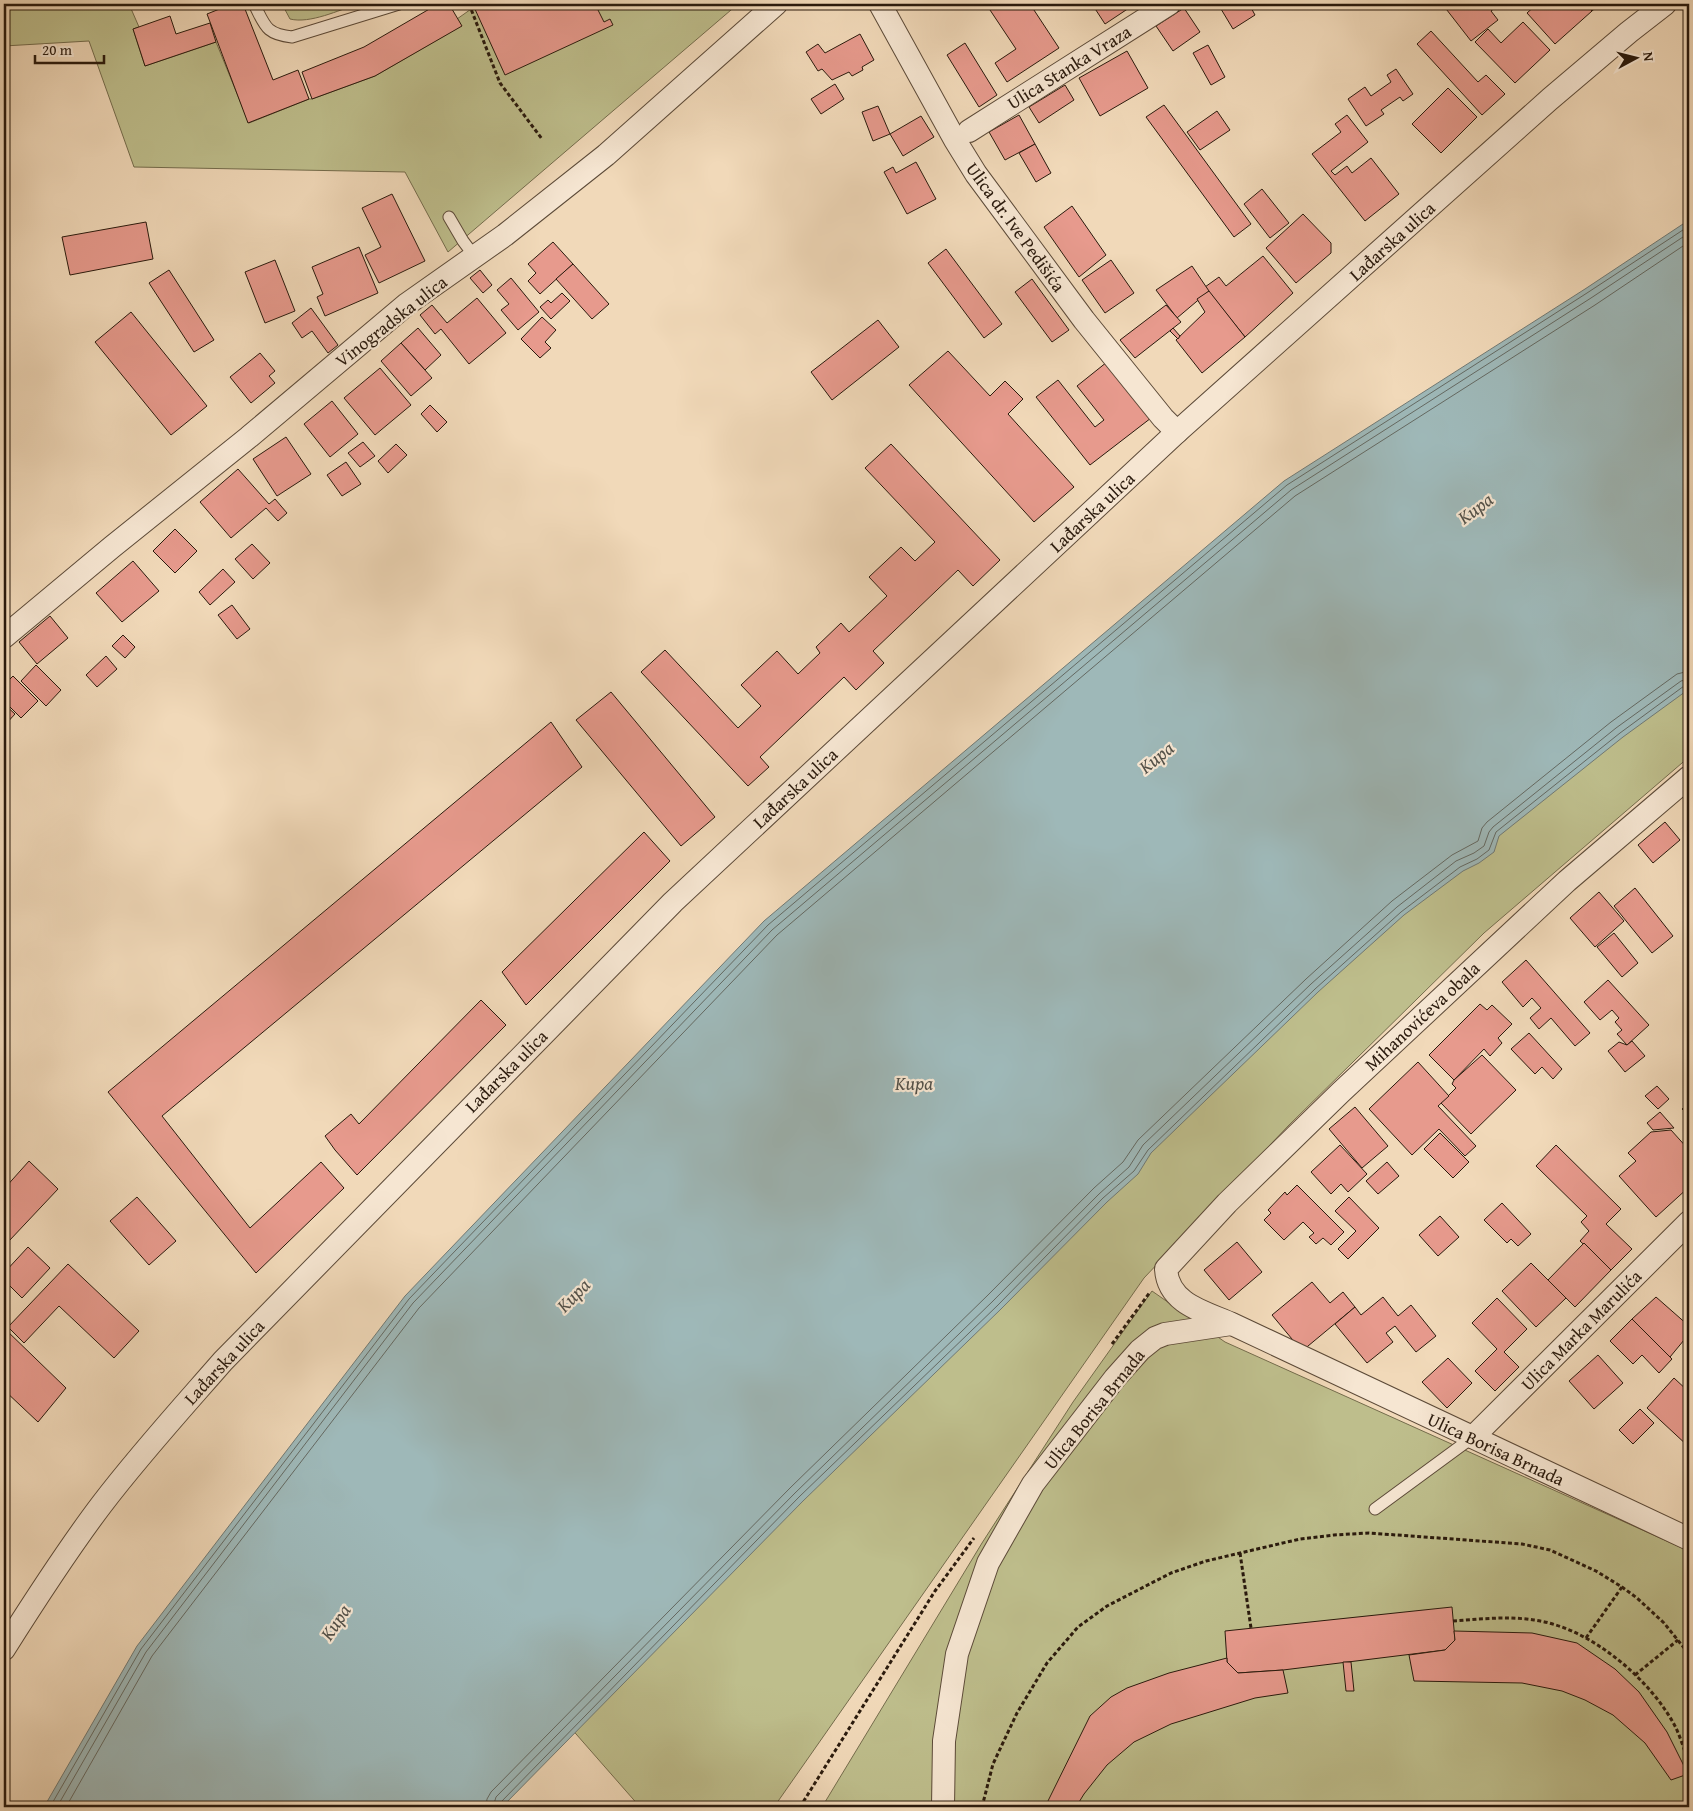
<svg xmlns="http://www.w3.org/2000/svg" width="1693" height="1811" viewBox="0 0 1693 1811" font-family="'Gentium Book Plus',serif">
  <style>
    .green { fill: #bebe8c; stroke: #746c4c }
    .water { fill: #9eb8b8; stroke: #707974 }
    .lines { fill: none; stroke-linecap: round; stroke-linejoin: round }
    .shore { stroke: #646962; stroke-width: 1 }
    .building { fill: #e79a8d; stroke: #2a1a0d }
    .lane-casing { stroke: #5c4a38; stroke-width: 13 }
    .street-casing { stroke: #5c4a38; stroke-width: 24 }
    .path { stroke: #2a1a0d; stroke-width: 3; stroke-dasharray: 4 2.5; stroke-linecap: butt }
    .lane { stroke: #f6e6d2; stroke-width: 11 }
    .street { stroke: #f6e6d2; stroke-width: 22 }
    .labels { text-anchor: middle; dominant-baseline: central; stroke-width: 4.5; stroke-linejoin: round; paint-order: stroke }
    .street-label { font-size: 18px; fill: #2a1a0d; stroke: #f6e6d2 }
    .water-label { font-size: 19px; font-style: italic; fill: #535149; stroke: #f6e6d2 }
  </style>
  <rect width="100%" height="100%" fill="#f1d9b9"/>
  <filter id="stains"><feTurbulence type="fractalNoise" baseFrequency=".004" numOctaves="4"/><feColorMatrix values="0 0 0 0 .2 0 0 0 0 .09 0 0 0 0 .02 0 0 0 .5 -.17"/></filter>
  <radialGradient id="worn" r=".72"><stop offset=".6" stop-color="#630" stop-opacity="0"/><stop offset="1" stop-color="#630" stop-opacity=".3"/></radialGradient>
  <g class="green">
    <path d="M4,4H106L107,6L129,4L139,27L133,29L145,66L216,42L249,123L309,99H312L375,76L461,26L457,19L474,7L484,4H738L448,252L405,172L134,167L89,41L4,46Z"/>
    <path d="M282,4H358C339,10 310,24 290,19Z"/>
    <path d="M1689,545V757L1484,933L1288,1126L1144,1278L774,1807H640L513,1662Z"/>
    <path d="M1152,1291L1225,1342L1689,1551V1807H822L982,1543L1073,1402Z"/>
  </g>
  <path class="water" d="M1689,220V689L1623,737L1499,836L1494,852L1479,863L1463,871L1404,915L1318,992L1151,1153L1138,1174L1107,1202L1001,1309L803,1501L502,1807H44L137,1646L405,1296L764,921L1284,481L1585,289Z"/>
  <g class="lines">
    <g class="shore">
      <path d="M50,1807L141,1649L409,1299L768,925L1287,485L1587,293L1689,226"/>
      <path d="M57,1807L146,1652L413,1303L772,930L1291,490L1591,298L1689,233"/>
      <path d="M66,1807L152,1656L419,1308L777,935L1295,496L1595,305L1689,242"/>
      <path d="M486,1807L487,1799L491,1792L790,1488L988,1295L1094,1188L1123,1162L1138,1140L1306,979L1392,901L1452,855L1478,841L1482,828L1487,822L1611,722L1677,674L1689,671"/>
      <path d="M493,1807L496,1797L795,1493L993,1301L1099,1194L1129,1167L1143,1145L1311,984L1397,907L1456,861L1474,853L1484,846L1489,832L1493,827L1616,728L1681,681L1689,679"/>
      <path d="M499,1807L501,1802L799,1497L998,1305L1103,1198L1134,1171L1148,1150L1315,989L1401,912L1460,867L1477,859L1489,850L1496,832L1620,733L1684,686L1689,685"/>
    </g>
  </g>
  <g class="building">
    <path d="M232,4H243L273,80L298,70L309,99L248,123L207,14Z"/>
    <path d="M438,4H449L462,26L375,76L312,99L302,72L364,47Z"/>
    <path d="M482,4H595L604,22L610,19L613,25L505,75L474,7Z"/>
    <path d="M986,4H1030L1059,48L1007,82L995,63L1016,49Z"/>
    <path d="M1092,4H1135L1105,24Z"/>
    <path d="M1218,4H1249L1255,15L1233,29Z"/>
    <path d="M1445,4H1500L1491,11L1498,20L1471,41L1443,5Z"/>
    <path d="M1537,4H1585L1592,11L1555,44L1527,13Z"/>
    <path d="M1585,4H1600L1592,11Z"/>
    <path d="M1184,8L1200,32L1173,51L1156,26Z"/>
    <path d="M170,16L176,34L210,23L216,42L145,66L133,29Z"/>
    <path d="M1523,22L1550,50L1515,83L1475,42L1488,29L1501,43Z"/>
    <path d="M1431,31L1478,82L1486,75L1505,94L1482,115L1417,44Z"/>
    <path d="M860,34L874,60L862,67L863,70L852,76L849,72L832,80L822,69L818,71L806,52L818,44L825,53Z"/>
    <path d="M965,43L997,95L979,107L947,55Z"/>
    <path d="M1208,45L1225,77L1211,85L1193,53Z"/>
    <path d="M1127,51L1148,88L1100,116L1079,78Z"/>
    <path d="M1396,69L1413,94L1403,101L1400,97L1381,110L1384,114L1366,126L1348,99L1365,87L1371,96L1391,82L1387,75Z"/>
    <path d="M835,84L844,99L821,114L811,99Z"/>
    <path d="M1065,85L1074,100L1039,123L1029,107Z"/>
    <path d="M1448,88L1477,117L1441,153L1412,124Z"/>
    <path d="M1164,105L1251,224L1234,237L1146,117Z"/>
    <path d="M878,106L890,134L873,141L862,112Z"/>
    <path d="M1217,111L1230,130L1200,150L1187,132Z"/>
    <path d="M1019,115L1035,144L1005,160L989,132Z"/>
    <path d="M1347,115L1368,142L1331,171L1335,175L1347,166L1352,173L1371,158L1399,194L1365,221L1312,154L1341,132L1335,124Z"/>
    <path d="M921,116L934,137L903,156L890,134Z"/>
    <path d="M1035,144L1051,173L1036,182L1019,153Z"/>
    <path d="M916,162L936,199L907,214L884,172L893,167L896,173Z"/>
    <path d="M1262,189L1289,223L1270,238L1244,204Z"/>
    <path d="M392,194L425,261L379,283L365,255L381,247L362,208Z"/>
    <path d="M1072,206L1106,255L1079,277L1044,227Z"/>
    <path d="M1303,214L1331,243V253L1296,283L1266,248Z"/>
    <path d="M146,222L153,259L70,275L62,237Z"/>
    <path d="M553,242L573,264L540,294L528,281L536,273L528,264Z"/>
    <path d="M359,247L378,293L325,316L317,297L323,294L312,267Z"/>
    <path d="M946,249L1002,324L984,338L928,263Z"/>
    <path d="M1263,256L1293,293L1245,337L1205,287L1219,277L1226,286Z"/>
    <path d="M275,260L295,311L265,323L245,272Z"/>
    <path d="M1111,260L1134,293L1105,313L1082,280Z"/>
    <path d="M573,264L609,304L592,319L556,279Z"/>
    <path d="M1192,266L1209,291L1177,318L1156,290Z"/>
    <path d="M169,270L214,340L194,352L149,283Z"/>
    <path d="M480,270L492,285L483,293L470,278Z"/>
    <path d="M511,278L539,312L518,330L501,310L509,304L497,290Z"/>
    <path d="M1032,279L1069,330L1052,342L1015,292Z"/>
    <path d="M1209,291L1245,337L1202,373L1176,340L1205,312L1197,299Z"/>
    <path d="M562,293L570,301L551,319L540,307L548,300L551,303Z"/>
    <path d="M477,298L506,333L469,364L441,329L435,334L420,315L432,305L447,323Z"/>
    <path d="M1166,305L1181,322L1135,358L1120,340Z"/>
    <path d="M311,308L338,345L328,353L312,331L302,338L292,323Z"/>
    <path d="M131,312L207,406L171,435L95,342Z"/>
    <path d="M542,317L556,330L545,342L551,348L540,358L521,339Z"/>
    <path d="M878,320L899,347L832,400L811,372Z"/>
    <path d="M418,328L441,355L425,370L401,343Z"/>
    <path d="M1173,328L1180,336L1178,339L1170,331Z"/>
    <path d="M401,343L432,378L411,396L381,361Z"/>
    <path d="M948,351L990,396L1005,381L1023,399L1008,414L1074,487L1034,522L909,385Z"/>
    <path d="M260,353L275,371L269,376L275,383L251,403L230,377Z"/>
    <path d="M1107,362L1151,418L1090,465L1036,397L1058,380L1095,427L1104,420L1077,386Z"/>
    <path d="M380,368L411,405L375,435L344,398Z"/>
    <path d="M332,401L358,434L330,457L304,424Z"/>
    <path d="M430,405L447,422L437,432L421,414Z"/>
    <path d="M286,437L311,474L277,496L253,459Z"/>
    <path d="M363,442L375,456L360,467L348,453Z"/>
    <path d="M396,444L407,455L388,473L378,461Z"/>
    <path d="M891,444L1000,560L973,586L958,570L873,651L884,663L856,690L844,677L760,757L769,767L748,786L641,672L665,650L738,728L761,706L741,685L777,651L798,674L820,653L816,647L841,623L849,632L887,596L869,577L901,547L915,561L935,542L865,468Z"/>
    <path d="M346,462L361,484L342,496L327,475Z"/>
    <path d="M238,469L269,504L275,499L287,513L278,521L266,508L231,538L200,502Z"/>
    <path d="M175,529L197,551L175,573L153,551Z"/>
    <path d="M252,544L270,563L253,579L235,559Z"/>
    <path d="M133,561L159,591L122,622L96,593Z"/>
    <path d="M223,569L235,582L210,605L199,592Z"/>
    <path d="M232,605L250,629L237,639L218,615Z"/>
    <path d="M50,616L68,638L37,664L19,642Z"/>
    <path d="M123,635L135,647L125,658L112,646Z"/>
    <path d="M106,656L117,669L97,687L86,675Z"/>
    <path d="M36,665L61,690L46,706L21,681Z"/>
    <path d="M13,676L38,701L21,718L4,701V685Z"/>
    <path d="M611,692L715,817L681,846L576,720Z"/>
    <path d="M4,704L15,714L4,726Z"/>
    <path d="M551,722L582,767L162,1116L250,1228L321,1162L344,1188L256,1273L108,1092Z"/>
    <path d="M1665,822L1680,840L1653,863L1638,845Z"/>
    <path d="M644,832L670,861L526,1005L502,972Z"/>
    <path d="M1635,888L1673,936L1652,953L1614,906Z"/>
    <path d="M1599,892L1624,921L1595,947L1570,918Z"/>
    <path d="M1614,933L1638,963L1622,977L1597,947Z"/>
    <path d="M1526,960L1590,1033L1575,1046L1551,1018L1539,1029L1530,1018L1541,1008L1532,998L1523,1007L1502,982Z"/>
    <path d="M1608,980L1649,1025L1627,1045L1617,1034L1622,1030L1615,1022L1619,1018L1612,1010L1600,1020L1584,1002Z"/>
    <path d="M481,1000L506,1025L357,1175L335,1150L325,1136L351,1114L359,1124Z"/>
    <path d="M1480,1004L1487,1010L1492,1005L1512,1024L1498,1038L1502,1043L1490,1056L1484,1049L1454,1080L1429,1055Z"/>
    <path d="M1529,1033L1562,1069L1553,1079L1542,1067L1535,1074L1511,1049Z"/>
    <path d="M1632,1041L1645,1056L1625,1072L1608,1051L1619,1042L1627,1045Z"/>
    <path d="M1482,1055L1516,1090L1471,1134L1441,1103L1456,1088L1452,1084L1454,1080Z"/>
    <path d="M1418,1062L1449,1096L1438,1106L1476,1146L1465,1156L1439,1129L1412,1155L1369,1109Z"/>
    <path d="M1657,1086L1669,1099L1658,1109L1645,1096Z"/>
    <path d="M1689,1102V1116L1682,1109Z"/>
    <path d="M1355,1107L1388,1146L1362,1168L1329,1129Z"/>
    <path d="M1660,1112L1674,1128L1653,1130L1647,1123Z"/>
    <path d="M1671,1130L1689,1150V1187L1656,1217L1619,1176L1636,1161L1628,1153L1651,1132Z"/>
    <path d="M1440,1133L1469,1162L1453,1178L1424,1149Z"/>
    <path d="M1340,1145L1367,1174L1348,1192L1341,1184L1331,1194L1311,1172Z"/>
    <path d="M1556,1145L1621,1209L1606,1224L1632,1249L1611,1270L1580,1241L1589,1231L1581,1222L1587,1216L1536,1166Z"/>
    <path d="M29,1161L58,1189L9,1241L4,1236V1189Z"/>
    <path d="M1387,1162L1399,1176L1378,1194L1366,1181Z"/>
    <path d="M1297,1185L1344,1232L1331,1245L1323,1238L1316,1244L1309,1237L1314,1233L1303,1222L1284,1240L1264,1220L1271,1213L1268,1210L1285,1192L1287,1195Z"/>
    <path d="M137,1197L176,1241L149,1265L110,1221Z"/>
    <path d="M1349,1197L1379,1228L1348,1259L1338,1249L1356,1231L1335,1211Z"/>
    <path d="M1502,1203L1531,1234L1518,1246L1511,1239L1507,1243L1484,1220Z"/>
    <path d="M1440,1216L1459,1237L1438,1256L1419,1235Z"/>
    <path d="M1237,1242L1262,1272L1229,1300L1204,1270Z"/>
    <path d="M1584,1243L1611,1270L1575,1307L1548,1280Z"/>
    <path d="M28,1247L50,1268L22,1298L4,1280V1273Z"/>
    <path d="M1531,1263L1566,1298L1536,1327L1502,1291Z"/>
    <path d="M68,1264L139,1331L114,1358L59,1306L24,1343L8,1327Z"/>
    <path d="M1689,1268V1279L1684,1274Z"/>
    <path d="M1312,1282L1330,1303L1343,1292L1355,1307L1302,1351L1272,1315Z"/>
    <path d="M1383,1297L1398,1316L1411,1305L1436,1336L1416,1352L1395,1326L1386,1333L1393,1342L1367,1363L1335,1324L1355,1307L1361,1315Z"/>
    <path d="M1656,1297L1689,1326V1334L1670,1357L1632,1319Z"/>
    <path d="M1497,1298L1527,1329L1504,1352L1519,1367L1495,1391L1475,1371L1497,1349L1472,1323Z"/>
    <path d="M1632,1319L1672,1359L1659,1373L1642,1355L1633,1364L1610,1341Z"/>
    <path d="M4,1328L66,1388L38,1422L4,1390Z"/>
    <path d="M1598,1355L1623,1383L1594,1409L1569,1381Z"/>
    <path d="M1448,1358L1472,1383L1447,1408L1422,1382Z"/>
    <path d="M1674,1378L1689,1392V1447L1647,1408Z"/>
    <path d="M1640,1409L1654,1423L1633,1444L1619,1430Z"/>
    <path d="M1452,1607L1455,1640L1445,1650L1283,1670L1238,1673L1227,1662L1225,1631Z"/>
    <path d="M1454,1631L1532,1633L1577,1643L1615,1669L1639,1692L1667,1732L1688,1774L1671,1780L1645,1743L1613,1715L1585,1700L1562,1691L1522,1683L1414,1681L1409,1655L1445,1650L1455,1640Z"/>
    <path d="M1227,1658V1662L1238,1673L1283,1670L1288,1693L1255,1698L1171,1724L1134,1742L1107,1765L1084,1794L1076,1807H1045L1090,1716L1111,1697L1127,1688L1169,1673Z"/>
    <path d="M1343,1662H1351L1354,1691H1346Z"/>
  </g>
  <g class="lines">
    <defs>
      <g id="lane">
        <path d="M254,4C265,25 265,34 292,37L399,4"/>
        <path d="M449,217L463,241L475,257"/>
        <path d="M1375,1509L1473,1437"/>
      </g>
      <g id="street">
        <path d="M880,4L955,140L976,174L1084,320L1163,418L1177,432"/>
        <path d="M969,131L1169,4"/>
        <path d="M4,637L112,547L249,437L407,304L505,235L606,155L776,4"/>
        <path d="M1689,777L1567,881L1341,1092L1227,1203L1166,1269C1168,1304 1205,1312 1232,1324L1689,1539"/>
        <path d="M1473,1437L1689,1222"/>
        <path d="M4,1649C35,1600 67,1550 102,1504C140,1454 182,1408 223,1361L673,902L1177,432L1550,99L1629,32L1665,4"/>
        <path d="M943,1807L944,1741L957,1654L988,1563L1033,1484L1115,1378L1140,1350L1155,1338L1165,1334L1231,1324"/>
      </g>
    </defs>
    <use href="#lane" class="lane-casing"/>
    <use href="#street" class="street-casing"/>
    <g class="path">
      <path d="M469,4L500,83L542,139"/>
      <path d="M1112,1344L1150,1292"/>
      <path d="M1240,1553L1251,1628"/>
      <path d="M1453,1621C1480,1619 1508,1616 1534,1620C1589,1627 1651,1679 1676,1728C1681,1739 1685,1752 1689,1764"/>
      <path d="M1586,1638L1622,1587"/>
      <path d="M1635,1675L1678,1640"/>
      <path d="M1684,1748L1689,1747"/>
      <path d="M800,1807L935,1591L974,1538"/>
      <path d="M982,1807L993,1764L1017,1713L1047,1663L1078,1627L1107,1606L1171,1573L1206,1561L1300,1539L1334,1535L1369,1533L1522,1544L1550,1550L1596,1571L1622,1587L1637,1598L1664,1623L1689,1654"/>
    </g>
    <use href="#lane" class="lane"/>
    <use href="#street" class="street"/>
  </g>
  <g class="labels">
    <g class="street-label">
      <text transform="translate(1069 67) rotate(-32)">Ulica Stanka Vraza</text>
      <text transform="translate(1016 227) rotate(54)">Ulica dr. Ive Pedišića</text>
      <text transform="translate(1392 241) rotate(-42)">Lađarska ulica</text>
      <text transform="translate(391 321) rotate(-38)">Vinogradska ulica</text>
      <text transform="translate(1092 512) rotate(-43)">Lađarska ulica</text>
      <text transform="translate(795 788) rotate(-43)">Lađarska ulica</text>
      <text transform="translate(1422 1016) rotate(-43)">Mihanovićeva obala</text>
      <text transform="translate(506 1071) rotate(-45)">Lađarska ulica</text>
      <text transform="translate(1581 1330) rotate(-45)">Ulica Marka Marulića</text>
      <text transform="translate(224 1362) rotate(-47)">Lađarska ulica</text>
      <text transform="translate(1094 1409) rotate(-51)">Ulica Borisa Brnada</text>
      <text transform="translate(1496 1449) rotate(25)">Ulica Borisa Brnada</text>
    </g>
    <g class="water-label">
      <text transform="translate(1475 508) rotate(-37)">Kupa</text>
      <text transform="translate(1156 757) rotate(-39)">Kupa</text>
      <text x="914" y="1083">Kupa</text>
      <text transform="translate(573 1295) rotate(-46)">Kupa</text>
      <text transform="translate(335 1622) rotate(-56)">Kupa</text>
    </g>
  </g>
  <rect width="1693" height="1811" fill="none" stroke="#f1d9b9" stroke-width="20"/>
  <rect x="5" y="5" width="1683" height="1801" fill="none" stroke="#2a1a0d" stroke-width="2.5"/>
  <rect x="10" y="10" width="1673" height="1791" fill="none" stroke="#2a1a0d"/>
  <g transform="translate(1636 58) rotate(83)" stroke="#f6e6d2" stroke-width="4" paint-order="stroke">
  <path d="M0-4L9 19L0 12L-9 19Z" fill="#2a1a0d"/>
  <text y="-8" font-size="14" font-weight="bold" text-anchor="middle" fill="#2a1a0d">N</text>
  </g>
  <path d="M35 55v8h69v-8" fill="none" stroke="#2a1a0d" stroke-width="2.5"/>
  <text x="42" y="55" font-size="15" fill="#2a1a0d" stroke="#f6e6d2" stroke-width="4" paint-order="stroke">20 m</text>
  <rect width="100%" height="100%" filter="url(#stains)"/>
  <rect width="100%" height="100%" fill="url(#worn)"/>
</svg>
